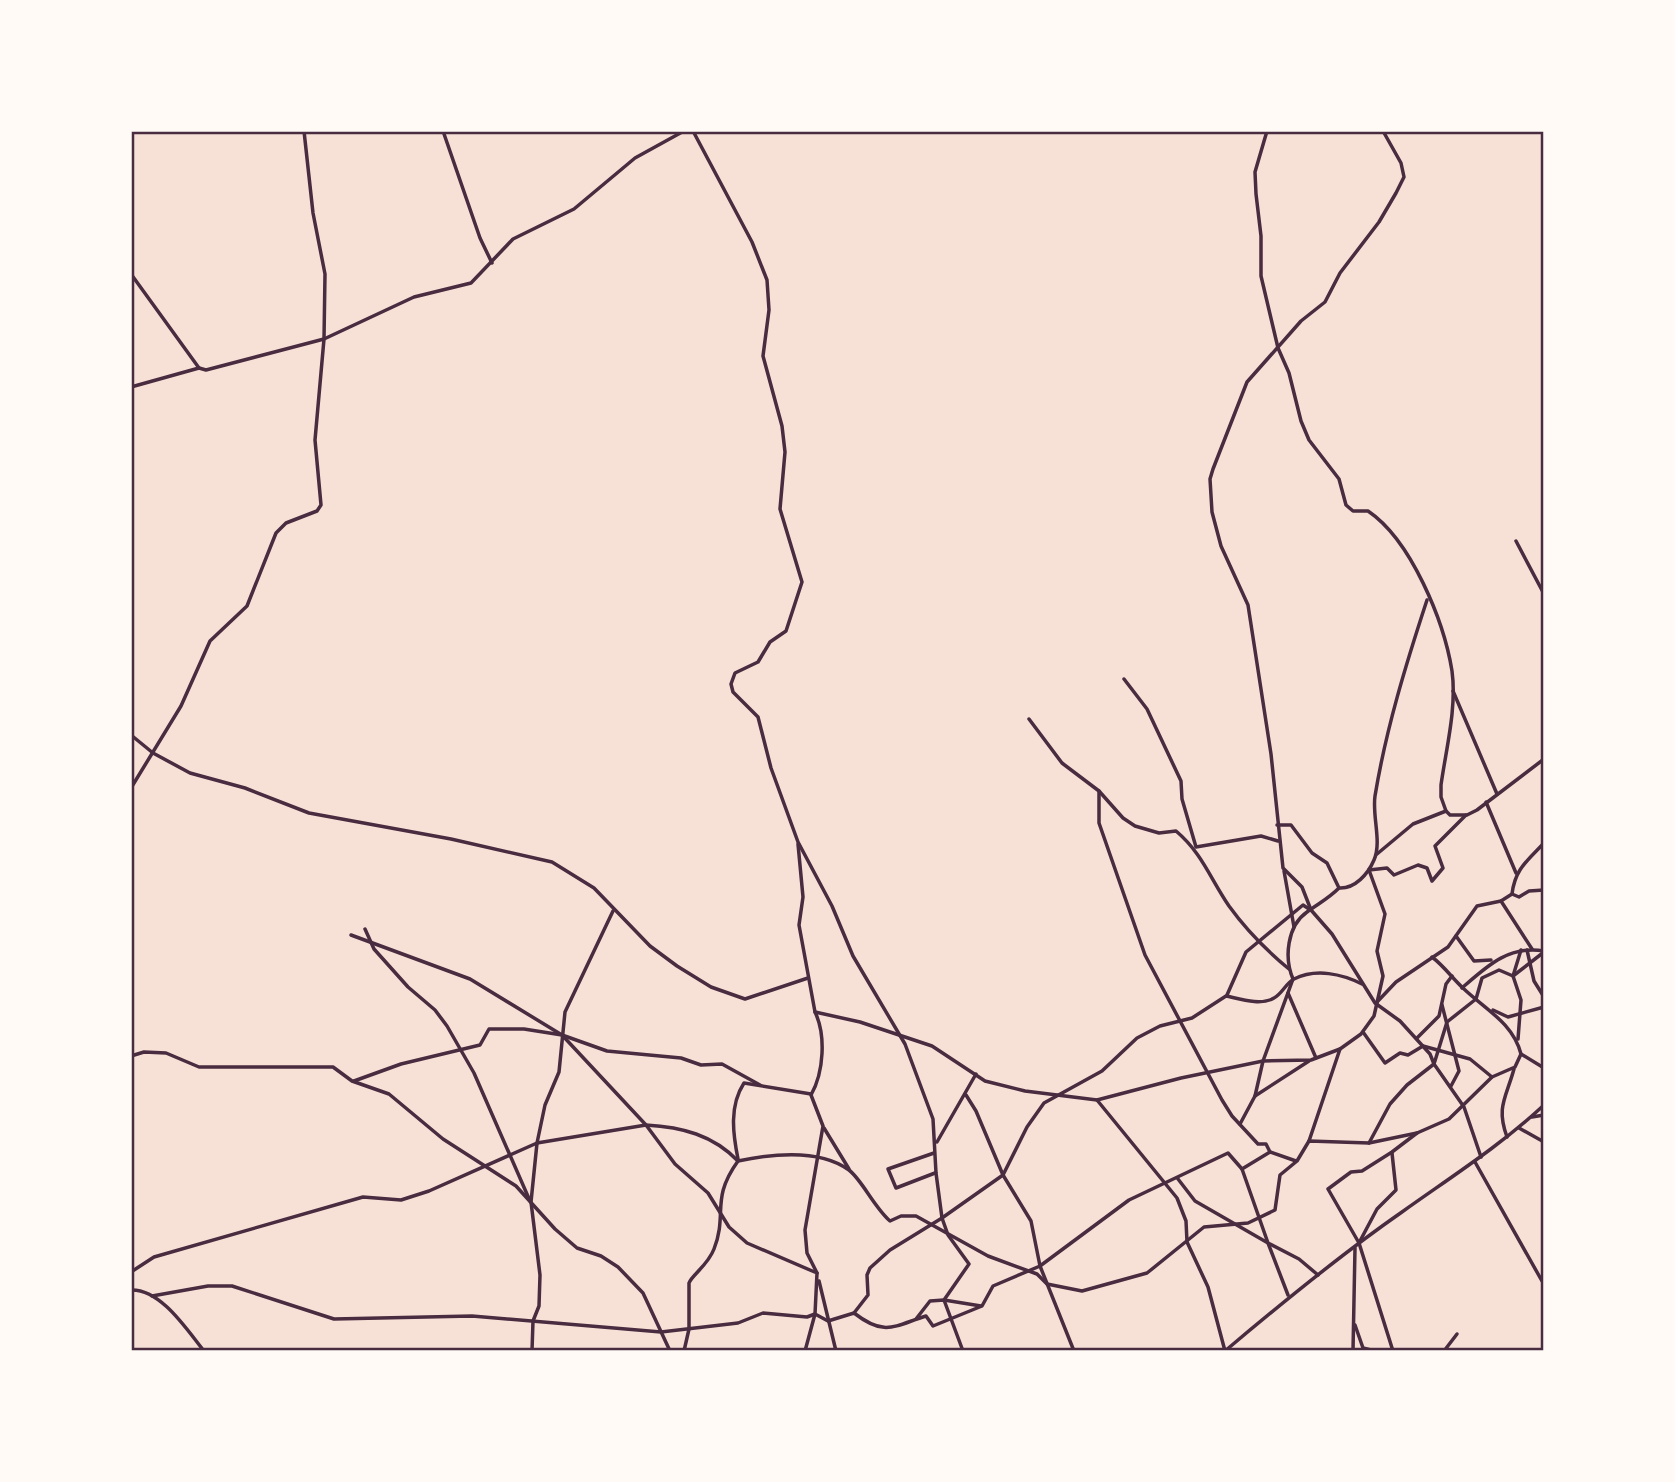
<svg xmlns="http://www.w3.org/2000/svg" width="1675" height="1482" viewBox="0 0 1675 1482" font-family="'Roboto Condensed',sans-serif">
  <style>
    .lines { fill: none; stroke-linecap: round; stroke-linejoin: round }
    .minor { stroke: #4a2c40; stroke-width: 3.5 }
    .neatline { fill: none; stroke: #4a2c40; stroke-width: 2.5 }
  </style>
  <rect width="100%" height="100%" fill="#f7e1d7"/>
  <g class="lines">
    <g class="minor">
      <path d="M443,131L480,238L492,263"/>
      <path d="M693,131L752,242L767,280L769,310L763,356L782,426L785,452L780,509L802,582L786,631L770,642L758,662L735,673L731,684L733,692L758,717L771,768L798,842L832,906L853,956L905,1044L933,1119L936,1173L942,1218L948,1235L969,1264L944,1300L963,1351"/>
      <path d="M1267,131L1255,172L1256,194L1261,236V276L1278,348L1289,373L1301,421L1309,440L1339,479L1346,505L1353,511H1368C1411,540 1444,621 1452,671C1457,708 1446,749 1441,785V797L1446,811"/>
      <path d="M1383,131L1401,163L1404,177L1396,193L1379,222L1340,273L1325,302L1301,321L1247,382L1213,469L1210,479L1212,512L1221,546L1248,605L1271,754L1283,868L1302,887L1311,910L1332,934L1375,1003L1400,1021L1430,1054L1434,1064L1464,1107L1481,1157"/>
      <path d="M131,274L199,368"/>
      <path d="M131,387L199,368L206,370L324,339L414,297L471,283L513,239L574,209L635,158L684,131"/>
      <path d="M1516,541L1544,594"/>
      <path d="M1124,679L1147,709L1181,781L1182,799L1196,847L1261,836L1278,841"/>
      <path d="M1453,691L1497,794"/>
      <path d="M1029,719L1062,763L1099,791L1123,818L1135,826L1159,833L1176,831C1202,853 1210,878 1229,906C1247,931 1266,950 1289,969"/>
      <path d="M131,735L153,753L190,773L245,788L309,813L451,839L552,862L594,888L650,946L677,966L711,987L745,999L808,978"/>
      <path d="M131,788L181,706L210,641L247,606L276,533L286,523L317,511L321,505L315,440L324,339L325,274L313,213L304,131"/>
      <path d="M1099,791V823L1145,955L1222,1100L1232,1116L1258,1144H1266L1270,1152"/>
      <path d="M1486,802L1516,873"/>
      <path d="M1277,825H1291L1312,853L1327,863L1339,888"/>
      <path d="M798,844L803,897L799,925L815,1012C826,1035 824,1072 811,1095L823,1126L805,1230L807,1253L817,1273"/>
      <path d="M1377,854L1413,824L1446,811L1450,815H1467L1477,810L1544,759"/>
      <path d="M1369,870L1387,868L1394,875L1418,865L1427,868L1432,881L1443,868L1435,846L1466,815"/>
      <path d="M1284,871L1294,927"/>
      <path d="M1512,894L1519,897L1529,891L1544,890"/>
      <path d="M365,929L374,949L408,987L435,1010L447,1026L474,1073L530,1201"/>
      <path d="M351,935L470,979L562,1035L646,1125L675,1164L708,1193L729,1227L747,1243L817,1273L815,1314L805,1351"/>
      <path d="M1456,936L1474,961L1491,960"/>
      <path d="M1532,949L1501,901L1512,894C1515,869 1527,861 1544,843"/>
      <path d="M1527,950L1534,981L1544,997"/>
      <path d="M1432,957C1444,966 1453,979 1464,989C1485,1009 1513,1023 1521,1054L1544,1068"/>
      <path d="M1462,988C1487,966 1509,945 1544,951"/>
      <path d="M1288,993L1316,1058"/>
      <path d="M1227,995L1246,952L1303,905L1309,909"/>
      <path d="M1377,1002L1396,982L1448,947L1477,906L1501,901"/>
      <path d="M1442,1005L1459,1071L1451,1086"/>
      <path d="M1493,1010L1508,1017L1544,1007"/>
      <path d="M815,1012L860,1022L932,1046L985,1081L1025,1091L1097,1100L1181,1078L1263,1061L1311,1060L1340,1049L1361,1034L1374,1016L1383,976L1377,951L1385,914L1369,870"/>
      <path d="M1363,1032L1385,1063L1400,1053L1408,1055L1423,1046L1470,1059L1492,1077"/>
      <path d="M1417,1038L1439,1016L1446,984L1452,976"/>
      <path d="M1518,1039L1521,1000L1513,976L1521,950"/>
      <path d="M131,1056L144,1052L166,1053L199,1067H333L352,1081L389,1094L443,1139L516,1186L555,1229L577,1248L601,1256L618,1267L643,1293L670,1351"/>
      <path d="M354,1081L401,1064L480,1045L489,1029H524L562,1035L607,1051L681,1058L701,1065L722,1064L760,1085"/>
      <path d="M966,1095L976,1111L1003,1175L1031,1221L1040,1266L1074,1351"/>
      <path d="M1255,1096L1263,1061L1293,979C1284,958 1287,926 1307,912C1319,903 1328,899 1339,888C1355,889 1368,874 1374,860C1382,842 1372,816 1375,796C1386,729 1406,664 1427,600"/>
      <path d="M1097,1100L1177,1198L1186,1221L1187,1242L1208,1287L1225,1351"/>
      <path d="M1532,1117L1544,1115"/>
      <path d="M1240,1124L1255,1096L1309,1061"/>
      <path d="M824,1128L849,1169"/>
      <path d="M1519,1128L1544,1142"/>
      <path d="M1507,1137C1496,1107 1506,1098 1514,1069"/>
      <path d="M1309,1141L1340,1049"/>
      <path d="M937,1142L976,1074"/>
      <path d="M1369,1143L1390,1104L1407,1085L1434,1064L1447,1022L1476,999L1482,978L1499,970L1513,976L1544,952"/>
      <path d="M934,1153L888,1169L896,1188L935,1173"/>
      <path d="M738,1159C733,1134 729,1106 744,1083L811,1094"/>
      <path d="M1475,1162L1542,1281"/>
      <path d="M1242,1169L1270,1152L1296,1161"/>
      <path d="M1178,1179L1195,1201L1268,1243L1288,1295"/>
      <path d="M1360,1241L1377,1209L1396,1190L1392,1153"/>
      <path d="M131,1272L154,1257L363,1197L401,1200L429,1191L537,1143L646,1125C682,1127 713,1135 738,1161"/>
      <path d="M819,1281L836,1351"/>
      <path d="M131,1290C161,1289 187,1330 204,1351"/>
      <path d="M152,1296L208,1286H232L334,1319L472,1316L661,1332L738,1323L763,1313L807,1317L815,1314L828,1321L854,1313C885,1337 894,1326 926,1316L933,1326L982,1306L993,1286L1040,1266L1129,1200L1228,1153L1242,1169L1268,1243L1299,1259L1318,1275"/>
      <path d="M854,1313L868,1295L867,1275L870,1268L890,1250L942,1218L1003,1175L1027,1127L1044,1103L1102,1071L1137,1038L1160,1026L1192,1018L1226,996C1240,999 1261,1006 1274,998C1282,994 1286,983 1294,979C1316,968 1342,974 1362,984"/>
      <path d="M916,1319L930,1301L944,1300L981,1306"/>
      <path d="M1355,1325L1363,1348L1375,1351"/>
      <path d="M532,1351L533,1321L539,1306L540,1275L531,1202L537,1143L545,1105L559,1072L565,1012L613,911"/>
      <path d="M684,1351L689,1329V1283C692,1275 708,1265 714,1249C728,1213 710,1200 738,1161C771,1154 819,1148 849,1170C862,1180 874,1207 890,1221L901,1216H916L988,1256L1037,1274L1047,1284L1082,1291L1147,1273L1204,1227L1248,1223L1275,1210L1280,1175L1297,1161L1309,1141L1369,1143L1417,1133"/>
      <path d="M1225,1351C1283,1302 1340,1255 1402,1212C1451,1177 1500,1146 1544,1105"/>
      <path d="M1353,1351L1355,1248"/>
      <path d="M1393,1351L1359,1243L1328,1189L1351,1172L1362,1171L1392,1152L1417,1133L1449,1119L1492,1077L1515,1067L1521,1054"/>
      <path d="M1444,1351L1457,1334"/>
    </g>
  </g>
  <rect width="1675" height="1482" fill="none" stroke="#fffaf5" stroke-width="266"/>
  <rect x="133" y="133" width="1409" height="1216" class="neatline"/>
</svg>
